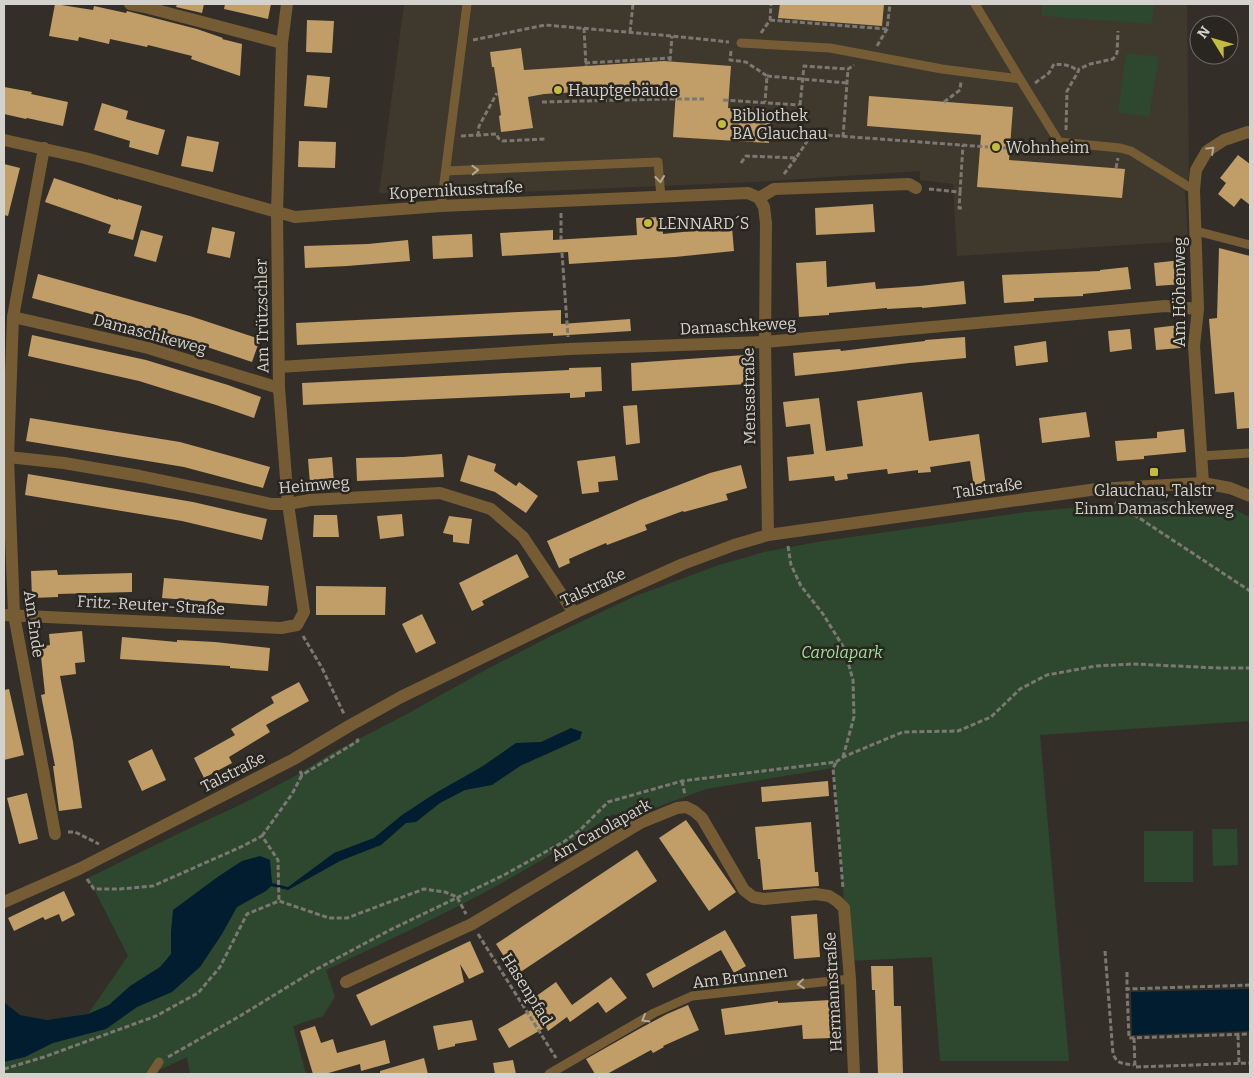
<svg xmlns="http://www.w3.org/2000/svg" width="1254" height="1078" viewBox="0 0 1254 1078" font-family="Bitter,serif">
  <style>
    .built { fill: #3f382c }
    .green { fill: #2d482e }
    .water { fill: #011d2f }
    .building { fill: #c19d67 }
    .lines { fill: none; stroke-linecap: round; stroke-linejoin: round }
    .path { stroke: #7b7872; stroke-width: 3; stroke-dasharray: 5 2.5; stroke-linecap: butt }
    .service { stroke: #765c35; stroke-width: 9 }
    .minor { stroke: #765c35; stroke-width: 12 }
    .oneway { stroke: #b3a998 }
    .poi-dot { fill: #c4bc3e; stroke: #29251f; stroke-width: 2 }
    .labels { text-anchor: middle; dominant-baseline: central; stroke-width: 5; stroke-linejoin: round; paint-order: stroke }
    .poi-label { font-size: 16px; fill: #d4d2cd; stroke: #29251f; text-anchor: start }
    .street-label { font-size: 16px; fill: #d4d2cd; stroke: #29251f }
    .park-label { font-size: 16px; font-style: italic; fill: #9de19e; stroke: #29251f }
  </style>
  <rect width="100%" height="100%" fill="#332f28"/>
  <path class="built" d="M404,4H1187L1189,176L1185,192L1188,241L957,256L953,184L920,180V171L754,182L471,194L427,192L379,193Z"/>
  <g class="green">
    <path d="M1042,4H1154L1152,24L1042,16Z"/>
    <path d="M1126,54L1159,56L1149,117L1118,112Z"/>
    <path d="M1197,501L1231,508L1250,517V721L1040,735L1069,1061H940L932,957L848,961L836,786L833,768L706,789L625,819L613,814C578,837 544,860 507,880C448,913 387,941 326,970L335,997L323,1016L293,1026L306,1074H190L187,1057L151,1074H4V1002L20,1015L47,1020L88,1014L128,956L94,889L86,879L186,830L244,803L295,776L330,754L407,714L489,668L553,635L633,597L719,565L764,552L817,542L1027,512L1139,502Z"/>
    <path d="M1212,829H1237L1238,865L1213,866Z"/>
    <rect x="1144" y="831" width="49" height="51"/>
  </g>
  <g class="water">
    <path d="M571,728L582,732L580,739L520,766L492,785L465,790L440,803L416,822L406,823L381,845L340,861L288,890L271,886L266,891L237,907L222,934L200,967L172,992L137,1007L106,1029L53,1043L25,1057L4,1062V1002L20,1015L47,1020L88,1014L109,1005L130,986L160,967L171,954V932L173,910L219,876L242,861L260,856L270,860L272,883L288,887L334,853L374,838L402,815L434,794L483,766L516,743L541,742Z"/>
    <path d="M1250,989V1031L1132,1035L1131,992Z"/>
  </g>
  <g class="building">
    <path d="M55,4L93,10L94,6L126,13L127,11L197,29L223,38L222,39L242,44L240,76L191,59L192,56L148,45L147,47L110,39L109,44L79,37L78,41L49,36Z"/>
    <path d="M177,4H204L202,13L176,7Z"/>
    <path d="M225,4H271L268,19L224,9Z"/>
    <path d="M780,4H884L882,26L778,18Z"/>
    <path d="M307,20L334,21L332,53L306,52Z"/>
    <path d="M521,48L524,70L664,61L731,66L728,108L771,111L769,143L673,137L676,90L660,89V87L544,94L528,97L533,128L501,132L499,116L501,115L494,67H492L490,52Z"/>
    <path d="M307,75L330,77L327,108L304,106Z"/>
    <path d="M4,87L32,92L31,94L68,102L63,126L27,118L26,119L4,114Z"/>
    <path d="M869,96L1013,107L1009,160L1125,169L1122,198L977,187L981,135L867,126Z"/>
    <path d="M102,103L128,111L126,119L165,130L158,155L129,147L130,141L94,130Z"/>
    <path d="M187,136L219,142L213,172L181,166Z"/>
    <path d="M299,141L336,142L335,168L298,167Z"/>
    <path d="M1238,155L1250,164V205L1241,198L1234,207L1218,194L1226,183L1220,178Z"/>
    <path d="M4,164L20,168L8,216L4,215Z"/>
    <path d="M54,178L118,200V199L142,206L133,240L108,233L111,225L45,202Z"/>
    <path d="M873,204L875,232L816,235L815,208Z"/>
    <path d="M662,217L663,234L732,227L734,251L675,257L569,264L568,252L502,256L500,233L553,230V240L637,235L636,218Z"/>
    <path d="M212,227L235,232L230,258L207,253Z"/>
    <path d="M141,230L163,236L156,262L134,256Z"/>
    <path d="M472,234L473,257L433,259L432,236Z"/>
    <path d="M408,240L410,261L347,266L305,268L304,246L368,244Z"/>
    <path d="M1219,248L1250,256V428L1237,429L1234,392L1215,394L1209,319L1217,318Z"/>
    <path d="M1181,260L1183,284L1156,286L1154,263Z"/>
    <path d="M826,261L827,287L875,282L876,289L920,286L964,281L966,304L922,308V307L887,309V308L829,313V315L799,317L796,263Z"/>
    <path d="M1128,267L1131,289L1083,294V296L1034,298V301L1004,303L1002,275L1100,271V270Z"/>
    <path d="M38,274L190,316L260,339L252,362L183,339L32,298Z"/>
    <path d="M561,310V324L630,319L631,331L553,336V333L297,345L296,323Z"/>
    <path d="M1179,325L1181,348L1156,350L1154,328Z"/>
    <path d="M1130,329L1132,349L1110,352L1108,331Z"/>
    <path d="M32,335L146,360L228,385L261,397L254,418L216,405L139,381L28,356Z"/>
    <path d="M965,337L966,358L909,363L842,371L795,376L793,353L840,349L841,351L925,341V340Z"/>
    <path d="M1046,341L1048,362L1016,366L1014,346Z"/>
    <path d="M745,355L747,384L632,391L631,363Z"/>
    <path d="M601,367L602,391L585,392V397L570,398V393L303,405L302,383L569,370V368Z"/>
    <path d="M922,392L929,441L979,434L986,486L974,487L970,461L930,467L931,472L918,473V470L888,474L887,469L847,474L848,479L835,481L834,476L789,481L787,457L814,454L810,424L786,427L783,402L819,398L826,451L863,446L857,401Z"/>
    <path d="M637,405L640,443L626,445L623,406Z"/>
    <path d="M1086,412L1090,437L1042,443L1039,418Z"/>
    <path d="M30,418L180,442L270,467L263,488L184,467L26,441Z"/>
    <path d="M1184,429L1186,452L1144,456V459L1117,461L1115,441L1157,438V432Z"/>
    <path d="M442,454L444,477L357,481L356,458L403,457Z"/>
    <path d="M468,455L496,464L494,471L516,486L519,482L538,496L526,513L495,492L460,481Z"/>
    <path d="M615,456L618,480L598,482L599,492L582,494L577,461Z"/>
    <path d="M332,457L334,482L310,484L308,459Z"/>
    <path d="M741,465L747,488L726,494L728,500L684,512L683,511L645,525L647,530L607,545L606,543L587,551L569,559L570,563L559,568L547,541L640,500L710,473Z"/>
    <path d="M28,474L193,502L267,519L262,540L182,521L25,495Z"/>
    <path d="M402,514L404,536L380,539L377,516Z"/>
    <path d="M314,515H337L339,537H313Z"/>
    <path d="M449,516L472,519L469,544L453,542V535L443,533Z"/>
    <path d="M517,554L529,577L482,601L484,605L472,611L459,583Z"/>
    <path d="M57,570L58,575L132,573V592L58,594V597L32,598L31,571Z"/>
    <path d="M164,578L269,586L267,606L162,598Z"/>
    <path d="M316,586L386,587L385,615H316Z"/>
    <path d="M422,614L436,643L416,653L402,624Z"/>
    <path d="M82,631L85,662L75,663L76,674L60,676L73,742L82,808L59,811L53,766H55L41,695L45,694L40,647L50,645L49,634Z"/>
    <path d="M122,637L177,642V640L215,642L270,648L268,671L230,668V666L120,659Z"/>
    <path d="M299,682L309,701L266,725L270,732L229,757L232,763L204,778L194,758L235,735L231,729L274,703L271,697Z"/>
    <path d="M9,689L24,755L4,760V690Z"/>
    <path d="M152,749L166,780L142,791L128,761Z"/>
    <path d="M828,781L829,796L762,802L761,787Z"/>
    <path d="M27,793L38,839L19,844L7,798Z"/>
    <path d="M686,820L736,892L709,911L659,838Z"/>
    <path d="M811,822L815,872H818L819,886L763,890L760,859H758L755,827Z"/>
    <path d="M637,850L657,881L516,975L496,944Z"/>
    <path d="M64,891L75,915L62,922L59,914L45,920L43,917L14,931L8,918Z"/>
    <path d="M817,914L820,957L794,959L791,916Z"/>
    <path d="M725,930L746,966L734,973L721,950L653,988L646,974Z"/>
    <path d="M470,941L484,972L469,979L460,964L464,982L371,1026L356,995Z"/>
    <path d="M871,966H893L894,1006H901L903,1074H878L875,990H872Z"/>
    <path d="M611,977L627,998L606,1013L598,1002L570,1022L567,1017L548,1031L546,1027L509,1048L498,1029L533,1009L528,1002L556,982L572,1005Z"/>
    <path d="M830,1000L832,1038L803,1039L802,1025L725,1035L721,1009L778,1001V1003Z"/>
    <path d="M688,1005L699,1030L663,1046L664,1047L653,1053L651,1050L607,1074H595L586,1059L639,1029L667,1014Z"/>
    <path d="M472,1020L477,1040L455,1044V1046L438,1050L433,1026Z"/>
    <path d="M315,1026L321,1043L333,1039L337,1053L385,1040L390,1063L361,1071L360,1064L325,1074H313L300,1031Z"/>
    <path d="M424,1058L428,1074H380V1071Z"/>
    <path d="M513,1060L516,1074H495L493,1063Z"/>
  </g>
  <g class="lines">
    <g class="path">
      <path d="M770,20L887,29L890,4"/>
      <path d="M584,28L586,66"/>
      <path d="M630,32L633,4"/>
      <path d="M761,33L770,20L771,4"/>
      <path d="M473,40L545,25L672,36L729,42"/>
      <path d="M877,46L887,29"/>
      <path d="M731,51L730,60L746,62L767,76L765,102"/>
      <path d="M670,61L672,36"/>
      <path d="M585,63L671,58"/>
      <path d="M767,76L847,83"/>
      <path d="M1035,83L1049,73L1054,64C1064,65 1071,64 1078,72"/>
      <path d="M723,100L800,105L798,133L988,147"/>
      <path d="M542,102L666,99H704"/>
      <path d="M944,102L960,90L961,82"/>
      <path d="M800,105L804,66L848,69L854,65"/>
      <path d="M1066,130L1067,91L1078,72L1079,69L1090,64L1113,59L1117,53L1118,31"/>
      <path d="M461,136L497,134L498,138L503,141L545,139"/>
      <path d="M478,136L479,126L497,93"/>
      <path d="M843,137L848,69"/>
      <path d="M1003,148L1047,145"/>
      <path d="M741,163L746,156L796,158L812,134"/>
      <path d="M1116,168L1118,158"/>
      <path d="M784,174L796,158"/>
      <path d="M929,189L960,192L959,208H964"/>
      <path d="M960,192L963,145"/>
      <path d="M561,213V240"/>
      <path d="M562,253L568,337"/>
      <path d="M1115,502L1250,591"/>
      <path d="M788,546L791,565L801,586L823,614L844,648L853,680L854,717L843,757"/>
      <path d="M303,636L322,668L344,714"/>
      <path d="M836,763L833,768L843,888"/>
      <path d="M300,771L302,775L358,741L356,737"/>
      <path d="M682,781L685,795"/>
      <path d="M68,832H75L99,844"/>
      <path d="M262,836L292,794L302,775"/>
      <path d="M87,879L94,889H120L153,886L243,846L262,836L278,860L279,901"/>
      <path d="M478,934L556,1058"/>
      <path d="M1105,951L1113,1054C1118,1065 1123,1063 1134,1065"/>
      <path d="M1127,972V989"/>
      <path d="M1250,985L1127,989L1129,1038L1250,1034"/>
      <path d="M1238,1035L1239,1064"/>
      <path d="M1134,1038L1135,1067L1250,1063"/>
      <path d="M168,1057L240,1016L315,970L390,930L504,875L565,841L580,830L608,802L682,781L836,762L843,757L903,732L958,731L991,717L1020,689L1047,675L1096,666L1133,664L1219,668H1250"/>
      <path d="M4,1069L44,1057L156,1016L198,993L220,967L247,914L279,901L329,918H347L424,889L445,892L457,897L466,914"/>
    </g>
    <g class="service">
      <path d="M975,4L1020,79"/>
      <path d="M741,43L830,48L942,69L1020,79L1059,142L1120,148L1131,151L1194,190"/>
      <path d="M446,171L658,162L661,197"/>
      <path d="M441,206L467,4"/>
      <path d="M1196,231L1250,245"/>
      <path d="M1201,456L1250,453"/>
      <path d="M151,1074L159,1062"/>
      <path d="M549,1074L654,1013L692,996L850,979"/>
    </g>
    <g class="minor">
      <path d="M130,4L145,7L282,43"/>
      <path d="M4,140L85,158L295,217L441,206L748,193L759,198"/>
      <path d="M44,148L13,317L8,457L14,615L55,834"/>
      <path d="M759,198L764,207L766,223L765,342L768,535"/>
      <path d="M759,198L774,189L909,184L916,188"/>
      <path d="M13,317L148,348L279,388"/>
      <path d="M279,367L569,349L765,342L1165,306L1198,309"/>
      <path d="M8,457L64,463L140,476L217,492L271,504H288L310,500L440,493L491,509L523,537L574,613"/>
      <path d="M1203,483L1194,346L1198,309L1194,190L1196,170L1207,151L1224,140L1248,132L1250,133"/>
      <path d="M4,615L281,628L297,625L304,612L288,504L279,388L277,212L282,43L287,4"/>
      <path d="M4,902L79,869L294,759L349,726L401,697L574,613L683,564L734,545L768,535L1097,489L1203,483L1230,488L1250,496"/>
      <path d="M346,982L472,924L640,823L677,808L686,807L694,811L702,818L744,890L753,897L764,899L816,894L829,896L837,901L844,908L850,979L854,1074"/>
    </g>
  </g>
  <defs><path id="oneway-chevron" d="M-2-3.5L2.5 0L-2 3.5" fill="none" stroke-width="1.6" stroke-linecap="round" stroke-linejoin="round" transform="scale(1.25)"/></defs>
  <g class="oneway">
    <use href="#oneway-chevron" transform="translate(1211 150) rotate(-43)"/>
    <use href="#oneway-chevron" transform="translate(475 170) rotate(-2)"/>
    <use href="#oneway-chevron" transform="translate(660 179) rotate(84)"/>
    <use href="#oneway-chevron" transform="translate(801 984) rotate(174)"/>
    <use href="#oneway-chevron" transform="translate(645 1019) rotate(150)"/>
  </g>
  <g class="poi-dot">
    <circle cx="558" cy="90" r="5"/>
    <circle cx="722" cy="124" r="5"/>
    <circle cx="996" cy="147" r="5"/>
    <circle cx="648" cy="223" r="5"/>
    <rect x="1149" y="467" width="10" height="10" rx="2.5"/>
  </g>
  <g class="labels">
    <g class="poi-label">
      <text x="568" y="90">Hauptgebäude</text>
      <text x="732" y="115">Bibliothek<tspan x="732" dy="18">BA Glauchau</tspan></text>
      <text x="1006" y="147">Wohnheim</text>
      <text x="658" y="223">LENNARD´S</text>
      <text x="1154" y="490" text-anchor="middle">Glauchau, Talstr<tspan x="1154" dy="18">Einm Damaschkeweg</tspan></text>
    </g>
    <g class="street-label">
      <text transform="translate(456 190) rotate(-3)">Kopernikusstraße</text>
      <text transform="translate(1179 292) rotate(-90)">Am Höhenweg</text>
      <text transform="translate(262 316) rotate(-91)">Am Trützschler</text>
      <text transform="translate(738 326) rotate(-3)">Damaschkeweg</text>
      <text transform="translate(150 334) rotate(15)">Damaschkeweg</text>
      <text transform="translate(749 396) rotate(-91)">Mensastraße</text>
      <text transform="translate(314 485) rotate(-5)">Heimweg</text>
      <text transform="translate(988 488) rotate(-8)">Talstraße</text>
      <text transform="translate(593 587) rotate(-25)">Talstraße</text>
      <text transform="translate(151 605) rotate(3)">Fritz-Reuter-Straße</text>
      <text transform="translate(34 624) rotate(82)">Am Ende</text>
      <text transform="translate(233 772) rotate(-27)">Talstraße</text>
      <text transform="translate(601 830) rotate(-29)">Am Carolapark</text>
      <text transform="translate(740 977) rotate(-7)">Am Brunnen</text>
      <text transform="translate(527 989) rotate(58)">Hasenpfad</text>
      <text transform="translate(833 992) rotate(-93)">Hermannstraße</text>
    </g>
    <g class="park-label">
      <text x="842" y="652">Carolapark</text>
    </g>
  </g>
  <rect width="1254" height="1078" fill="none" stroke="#d4d2cd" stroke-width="10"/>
  <g transform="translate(1214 40) rotate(307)"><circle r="24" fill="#29251f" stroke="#6d6a65"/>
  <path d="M0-4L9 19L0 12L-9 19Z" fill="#c4bc3e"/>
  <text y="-8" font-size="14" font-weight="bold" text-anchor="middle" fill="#d4d2cd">N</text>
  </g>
</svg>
